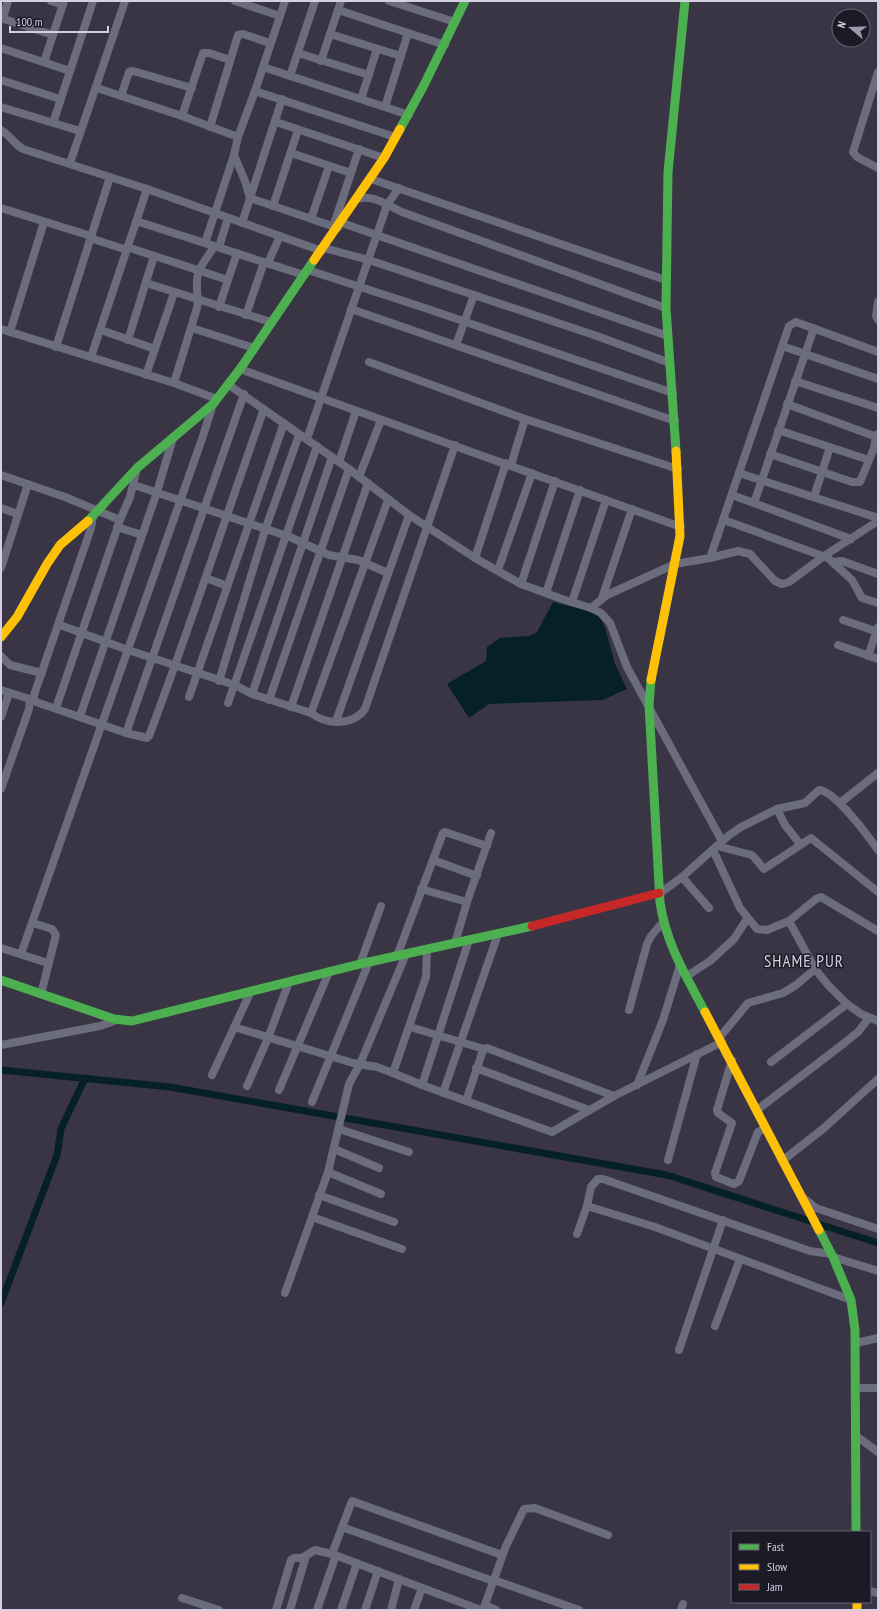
<svg xmlns="http://www.w3.org/2000/svg" width="879" height="1611" viewBox="0 0 879 1611" font-family="'PT Sans Narrow',sans-serif">
  <style>
    .water { fill: #052126 }
    .lines { fill: none; stroke-linecap: round; stroke-linejoin: round }
    .canal { stroke: #052126; stroke-width: 7 }
    .street { stroke: #6b6c7c; stroke-width: 8 }
    .fast { stroke: #4caf50; stroke-width: 9 }
    .slow { stroke: #ffc107; stroke-width: 9 }
    .jam { stroke: #c62828; stroke-width: 9 }
    .labels { text-anchor: middle; dominant-baseline: central; stroke-width: 3; stroke-linejoin: round; paint-order: stroke }
    .quarter-label { font-size: 17px; letter-spacing: 1px; fill: #d4d0e2; stroke: #1c1a26 }
  </style>
  <rect width="100%" height="100%" fill="#3a3545"/>
  <path class="water" d="M553,602L596,613L601,619L606,631L615,664L627,689L603,700L489,704L469,718L447,684L486,661L487,647L500,638L529,636L537,632Z"/>
  <g class="lines">
    <g class="canal">
      <path d="M1,1070L170,1087L667,1175L878,1243"/>
      <path d="M1,1303L57,1155L61,1129L85,1078"/>
    </g>
    <g class="street">
      <path d="M51,1L63,5"/>
      <path d="M235,1L280,16"/>
      <path d="M389,1L455,22"/>
      <path d="M338,10L445,45"/>
      <path d="M1,18L53,35"/>
      <path d="M3,18L8,1"/>
      <path d="M330,34L401,56"/>
      <path d="M1,48L70,71"/>
      <path d="M298,53L369,75"/>
      <path d="M321,61L341,1"/>
      <path d="M44,62L64,1"/>
      <path d="M263,67L409,115"/>
      <path d="M878,72L853,152L857,157L878,168"/>
      <path d="M290,76L315,1"/>
      <path d="M1,80L60,99"/>
      <path d="M97,88L182,116L238,137"/>
      <path d="M255,91L395,137"/>
      <path d="M121,96L129,72L133,71L192,88"/>
      <path d="M361,99L377,49"/>
      <path d="M1,107L80,131"/>
      <path d="M385,107L408,33"/>
      <path d="M182,116L203,53H209L230,60"/>
      <path d="M276,122L384,158"/>
      <path d="M53,123L93,1"/>
      <path d="M210,127L238,35L243,34L270,43"/>
      <path d="M1,130C10,135 14,144 23,149L147,189L322,251"/>
      <path d="M291,153L351,173"/>
      <path d="M234,155L245,181L250,198L338,228"/>
      <path d="M70,163L125,1"/>
      <path d="M371,179L666,280"/>
      <path d="M358,199C374,194 388,206 402,212L666,308"/>
      <path d="M273,206L298,130"/>
      <path d="M1,208L91,236"/>
      <path d="M311,219L329,166"/>
      <path d="M136,221L304,275"/>
      <path d="M242,223L282,99"/>
      <path d="M342,223L668,336"/>
      <path d="M333,227L359,149"/>
      <path d="M90,238L127,250"/>
      <path d="M205,243L234,155L238,137L255,91L285,1"/>
      <path d="M127,247L228,280"/>
      <path d="M219,247L228,218"/>
      <path d="M324,248L369,260L597,336L670,363"/>
      <path d="M268,263L280,236"/>
      <path d="M308,270L425,308L673,393"/>
      <path d="M146,283L271,322"/>
      <path d="M878,302L876,316L878,320"/>
      <path d="M219,307L237,253"/>
      <path d="M351,309L675,421"/>
      <path d="M246,315L264,262"/>
      <path d="M192,328L254,348"/>
      <path d="M1,329L174,383L217,399"/>
      <path d="M101,330L155,349"/>
      <path d="M10,332L44,222"/>
      <path d="M128,340L154,256"/>
      <path d="M456,345L474,295"/>
      <path d="M782,346L878,379"/>
      <path d="M56,347L110,177"/>
      <path d="M91,357L147,189"/>
      <path d="M369,362L525,419L678,469"/>
      <path d="M240,369L681,527"/>
      <path d="M146,375L174,293"/>
      <path d="M795,381L878,408"/>
      <path d="M174,383L197,308C199,298 196,290 197,280C198,266 209,257 214,246"/>
      <path d="M229,385L349,469L409,515L475,558L521,584L562,599L591,608L601,613L610,623L627,667L722,841"/>
      <path d="M787,404L874,436L878,434"/>
      <path d="M778,430L869,460"/>
      <path d="M307,439L387,205L399,188"/>
      <path d="M770,454L852,482H860L874,448L876,436"/>
      <path d="M339,462L356,411"/>
      <path d="M511,465L525,419"/>
      <path d="M739,473L878,518"/>
      <path d="M1,475L65,497L120,520"/>
      <path d="M359,477L381,420"/>
      <path d="M134,485L290,537L329,555L358,560L388,573"/>
      <path d="M732,495L851,539"/>
      <path d="M814,497L830,447"/>
      <path d="M754,503L814,328"/>
      <path d="M1,508L18,514"/>
      <path d="M93,516L91,528L33,698L36,702L126,733L147,738L149,736C190,628 225,518 264,409"/>
      <path d="M724,520L828,558L852,580L862,598L878,603"/>
      <path d="M117,527L142,535"/>
      <path d="M475,558L506,463"/>
      <path d="M710,558L789,326L796,322L878,352"/>
      <path d="M833,562L842,561L878,574"/>
      <path d="M1,568L28,484"/>
      <path d="M498,570L532,473"/>
      <path d="M206,578L227,586"/>
      <path d="M521,584L555,481"/>
      <path d="M546,593L580,490"/>
      <path d="M602,598L632,509"/>
      <path d="M572,602L606,500"/>
      <path d="M591,608L607,595L675,564L710,558L738,551L750,554L775,581L782,584L789,582L824,556L878,521"/>
      <path d="M843,620L878,632"/>
      <path d="M60,625L128,650L235,685L252,694L311,713L388,500"/>
      <path d="M838,645L878,659"/>
      <path d="M1,656L10,665L42,673"/>
      <path d="M868,656L878,627"/>
      <path d="M219,681L265,530L299,435"/>
      <path d="M1,690L33,700"/>
      <path d="M252,694L332,457"/>
      <path d="M189,697L284,423"/>
      <path d="M269,700L349,469"/>
      <path d="M228,703L317,446"/>
      <path d="M291,707L368,483"/>
      <path d="M56,708L120,520L130,497L137,468"/>
      <path d="M311,713C326,725 353,726 365,709L455,445"/>
      <path d="M80,716L157,492L173,438"/>
      <path d="M1,717L9,693"/>
      <path d="M336,721L409,515"/>
      <path d="M126,733L244,394"/>
      <path d="M1,789L29,709L30,699"/>
      <path d="M840,803L878,773"/>
      <path d="M777,809L785,825L800,844"/>
      <path d="M717,846L752,855L764,869L811,838L878,892"/>
      <path d="M713,850L740,908L757,929L767,930L789,921"/>
      <path d="M433,860L477,876"/>
      <path d="M682,877L709,908"/>
      <path d="M421,889L467,902"/>
      <path d="M659,894L682,877L728,836L741,827L777,809L805,803L819,790C835,791 868,836 878,850"/>
      <path d="M33,923L52,929L56,935L41,994"/>
      <path d="M878,931L821,897L816,899L789,921L815,969L828,985L847,1004L861,1014L878,1021"/>
      <path d="M455,943L467,902L491,833"/>
      <path d="M1,948L48,963"/>
      <path d="M21,954L203,436L213,404"/>
      <path d="M397,956L443,833L445,832L487,846"/>
      <path d="M360,964L381,906"/>
      <path d="M687,976L710,961L734,939L747,919"/>
      <path d="M629,1010L647,944L651,936L663,922"/>
      <path d="M234,1027L353,1063L377,1067L393,1073L422,1085L552,1132L614,1096L722,1042"/>
      <path d="M410,1027L484,1049"/>
      <path d="M720,1037L748,1003L783,993L796,985L815,969"/>
      <path d="M1,1045L100,1026L117,1020"/>
      <path d="M732,1060L717,1110L718,1113L732,1123L715,1173L716,1177L734,1184L739,1181L758,1132L765,1128"/>
      <path d="M771,1062L847,1004"/>
      <path d="M476,1068L589,1110"/>
      <path d="M393,1073L426,977L427,950"/>
      <path d="M212,1075L251,991"/>
      <path d="M422,1085L469,940"/>
      <path d="M637,1085L663,1020L680,965"/>
      <path d="M247,1086L268,1038L289,982"/>
      <path d="M279,1090L329,972"/>
      <path d="M443,1093L498,934"/>
      <path d="M466,1101L483,1050L487,1048L614,1096"/>
      <path d="M312,1102L369,962"/>
      <path d="M757,1110L843,1044L858,1032L869,1018"/>
      <path d="M339,1129L409,1152"/>
      <path d="M334,1149L379,1168"/>
      <path d="M668,1160L697,1054"/>
      <path d="M782,1161L824,1128L878,1079"/>
      <path d="M328,1172L381,1194"/>
      <path d="M319,1195L394,1222"/>
      <path d="M805,1199L816,1208L878,1229"/>
      <path d="M587,1206L655,1227L851,1300"/>
      <path d="M577,1234L587,1206L591,1187L598,1179H603L810,1251L831,1254"/>
      <path d="M402,1249L312,1217L328,1172L349,1084L360,1064L406,954"/>
      <path d="M833,1257L878,1271"/>
      <path d="M285,1293L312,1217"/>
      <path d="M715,1326L740,1259"/>
      <path d="M856,1343L878,1338"/>
      <path d="M679,1350L723,1220"/>
      <path d="M855,1388H878"/>
      <path d="M855,1435L878,1452"/>
      <path d="M342,1527L493,1581"/>
      <path d="M332,1554L352,1501L502,1555"/>
      <path d="M494,1580L579,1610"/>
      <path d="M870,1591L878,1593"/>
      <path d="M182,1598L219,1610"/>
      <path d="M485,1605L496,1610"/>
      <path d="M276,1610L291,1560L294,1558H302L315,1550L332,1554L481,1610"/>
      <path d="M290,1610L306,1556"/>
      <path d="M317,1610L336,1555"/>
      <path d="M341,1610L357,1563"/>
      <path d="M365,1610L378,1571"/>
      <path d="M391,1610L399,1579"/>
      <path d="M414,1610L422,1588"/>
      <path d="M483,1610L506,1546L524,1509L535,1508L608,1535"/>
      <path d="M681,1610L683,1604"/>
    </g>
    <g class="fast">
      <path d="M400,129L424,85L465,1"/>
      <path d="M676,451L666,308L668,172L685,1"/>
      <path d="M88,521L137,468L213,404L240,369L314,260"/>
      <path d="M651,680L649,705L660,902C666,944 685,974 705,1012"/>
      <path d="M1,980L114,1019L132,1021L360,964L532,926"/>
      <path d="M819,1230L833,1257L851,1300L855,1330L856,1532"/>
    </g>
    <g class="slow">
      <path d="M314,260L384,158L400,129"/>
      <path d="M1,637L17,617L47,564L60,545L88,521"/>
      <path d="M651,680L680,536L676,451"/>
      <path d="M705,1012L819,1230"/>
      <path d="M857,1602V1610"/>
    </g>
    <path class="jam" d="M532,926L659,893"/>
  </g>
  <g class="labels">
    <g class="quarter-label">
      <text x="804" y="961">SHAME PUR</text>
    </g>
  </g>
  <rect width="879" height="1611" fill="none" stroke="#d4d0e2" stroke-width="4"/>
  <rect x="731" y="1531" width="140" height="72" fill="#1c1a26" stroke="#666371"/>
  <rect x="739" y="1544" width="20" height="6" fill="#4caf50" stroke="#666371"/>
  <text x="767" y="1551" font-size="12" fill="#d4d0e2">Fast</text>
  <rect x="739" y="1564" width="20" height="6" fill="#ffc107" stroke="#666371"/>
  <text x="767" y="1571" font-size="12" fill="#d4d0e2">Slow</text>
  <rect x="739" y="1584" width="20" height="6" fill="#c62828" stroke="#666371"/>
  <text x="767" y="1591" font-size="12" fill="#d4d0e2">Jam</text>
  <g transform="translate(851 28) rotate(289)"><circle r="19" fill="#1c1a26" stroke="#666371"/>
  <path d="M0-3L7 15L0 10L-7 15Z" fill="#9e9aab"/>
  <text y="-6" font-size="11" font-weight="bold" text-anchor="middle" fill="#d4d0e2">N</text>
  </g>
  <path d="M10 26v6h98v-6" fill="none" stroke="#d4d0e2" stroke-width="2"/>
  <text x="16" y="26" font-size="12" fill="#d4d0e2" stroke="#1c1a26" stroke-width="3" paint-order="stroke">100 m</text>
</svg>
